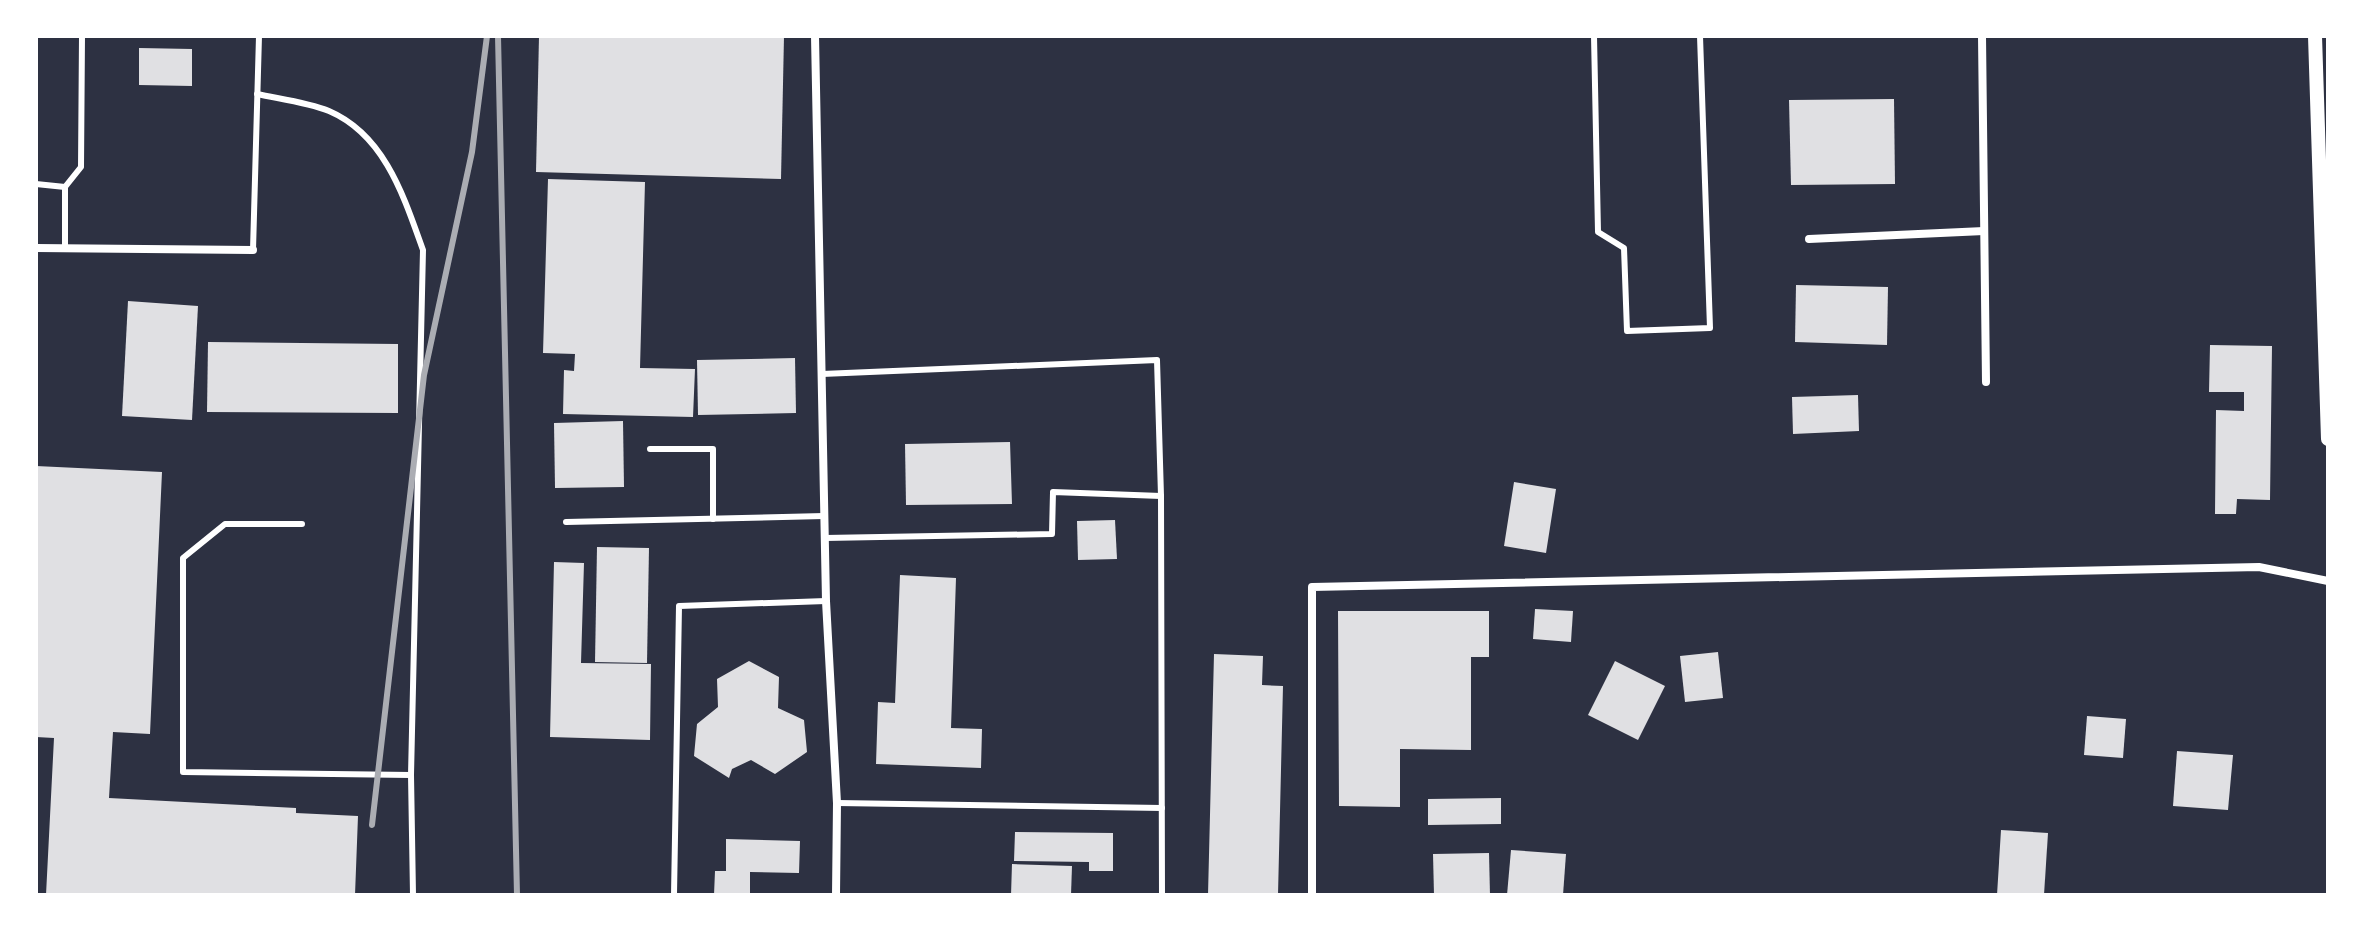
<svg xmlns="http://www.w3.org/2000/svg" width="2364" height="931" viewBox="0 0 2364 931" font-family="Georgia,serif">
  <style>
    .building { fill: #e0e0e3 }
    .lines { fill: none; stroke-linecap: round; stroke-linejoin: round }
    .service { stroke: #fff; stroke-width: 6 }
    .minor { stroke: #fff; stroke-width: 8 }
    .tertiary { stroke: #fff; stroke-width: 14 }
    .rail { stroke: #abadb3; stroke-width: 6 }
  </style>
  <rect width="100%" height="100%" fill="#2d3142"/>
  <g class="building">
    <path d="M539,36H784L781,179L536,172Z"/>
    <path d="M139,48L192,49V86L139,85Z"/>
    <path d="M1894,99L1895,184L1791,185L1789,100Z"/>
    <path d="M548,179L645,182L640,368L695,369L693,417L563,414L564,370L574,371L575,354L543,353Z"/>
    <path d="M1796,285L1888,287L1887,345L1795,342Z"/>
    <path d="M128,301L198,306L192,420L122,416Z"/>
    <path d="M208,342L398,344V413L207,412Z"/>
    <path d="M2210,345L2272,346L2270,500L2237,499L2236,514H2215L2216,410L2244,411V392H2209Z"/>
    <path d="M795,358L796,413L698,415L697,360Z"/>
    <path d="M1858,395L1859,431L1793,434L1792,397Z"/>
    <path d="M623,421L624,487L555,488L554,423Z"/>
    <path d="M1010,442L1012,504L906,505L905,444Z"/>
    <path d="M36,466L162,472L150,734L113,732L109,798L296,808V813L358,816L355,895H46L54,738L36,737Z"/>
    <path d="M1514,482L1556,489L1546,553L1504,546Z"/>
    <path d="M1115,520L1117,559L1078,560L1077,521Z"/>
    <path d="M597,547L649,548L647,663L595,662Z"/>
    <path d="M554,562L584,563L581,663L651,664L650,740L550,737Z"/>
    <path d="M900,575L956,578L951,728L982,729L981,768L876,764L878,702L895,703Z"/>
    <path d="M1535,609L1573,611L1571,642L1533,639Z"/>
    <path d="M1338,611H1489V657H1471V750L1400,749V807L1339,806Z"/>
    <path d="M1718,652L1723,698L1685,702L1680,656Z"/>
    <path d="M1214,654L1263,656L1262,685L1283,686L1278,895H1208Z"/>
    <path d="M749,661L779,677L778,708L804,720L807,752L775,774L751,760L732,769L729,778L694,756L697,724L718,707L717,679Z"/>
    <path d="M1615,661L1665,686L1638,740L1588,715Z"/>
    <path d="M2087,716L2126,719L2123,758L2084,755Z"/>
    <path d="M2177,751L2233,755L2228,810L2173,806Z"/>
    <path d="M1501,798V824L1428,825V799Z"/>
    <path d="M2001,830L2048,833L2044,895H1997Z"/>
    <path d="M1015,832L1113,833V871H1089V862L1014,861Z"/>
    <path d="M726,839L800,841L799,873L750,872V895H714L715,871H726Z"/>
    <path d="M1511,850L1566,854L1563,895H1507Z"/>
    <path d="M1489,853L1490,895H1434L1433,854Z"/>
    <path d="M1012,864L1072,866L1071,895H1011Z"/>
  </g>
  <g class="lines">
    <g class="service">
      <path d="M1594,36L1598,232L1624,248L1627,331L1710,328L1700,36"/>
      <path d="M257,94C280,99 307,102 329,111C385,135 404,197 423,250L411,775L413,895"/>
      <path d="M36,184L65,187"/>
      <path d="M65,248V187L81,167L82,36"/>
      <path d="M253,250L259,36"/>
      <path d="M822,374L1157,360L1161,496L1162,895"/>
      <path d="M650,449H713V519"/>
      <path d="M566,522L824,516"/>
      <path d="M302,524H225L183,558V772L411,775"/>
      <path d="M825,538L1052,534L1053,492L1161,496"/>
      <path d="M837,803L1162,808"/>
      <path d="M674,895L679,606L826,601"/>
    </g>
    <g class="minor">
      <path d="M815,36L826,601L837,803L836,895"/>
      <path d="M1982,36L1986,382"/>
      <path d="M1809,239L1984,231"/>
      <path d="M36,248L253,250"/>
      <path d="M1312,895V587L2259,567L2328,581"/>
    </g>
    <path class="tertiary" d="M2315,36L2328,439"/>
    <g class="rail">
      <path d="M498,36L517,895"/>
      <path d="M372,825L424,375L472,152L487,36"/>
    </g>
  </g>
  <rect width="2364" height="931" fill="none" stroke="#ffffff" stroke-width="76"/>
</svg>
